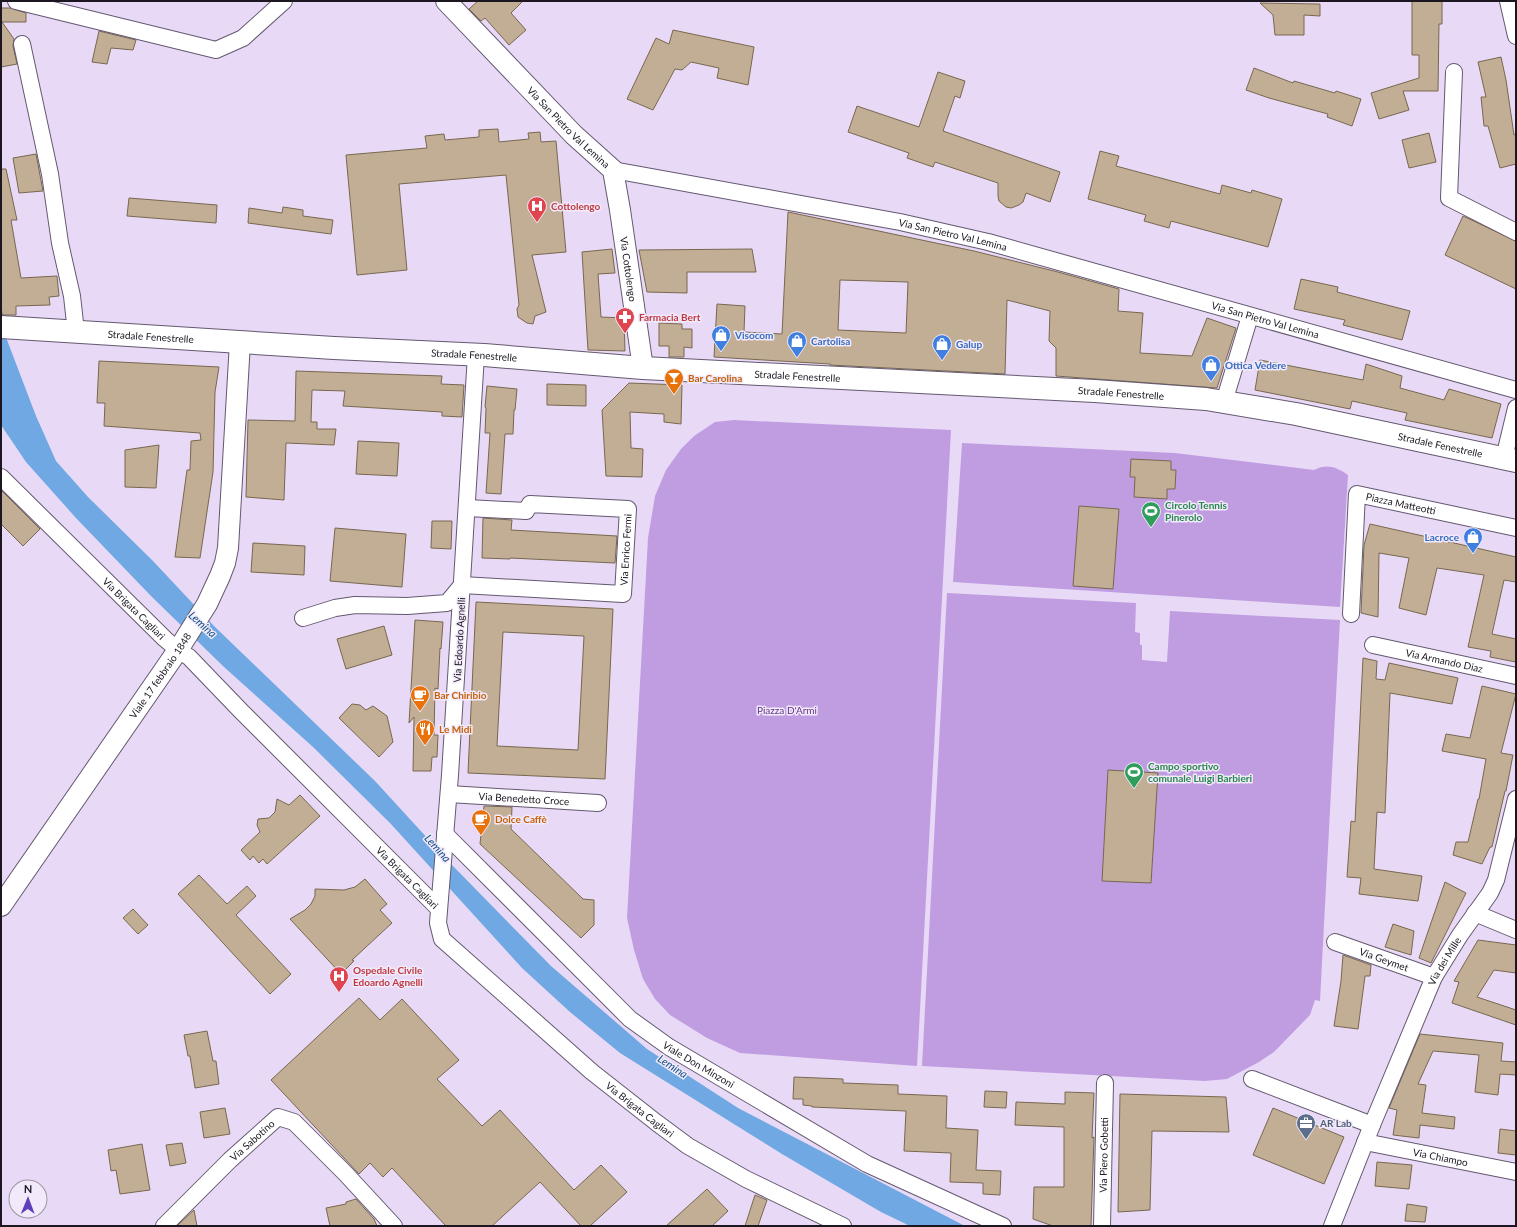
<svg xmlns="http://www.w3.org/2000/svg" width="1517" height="1227" viewBox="0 0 1517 1227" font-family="Lato,sans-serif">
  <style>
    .green { fill: #c09de1 }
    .water { fill: #6fa8e2 }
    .building { fill: #c1ae95; stroke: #78674f; fill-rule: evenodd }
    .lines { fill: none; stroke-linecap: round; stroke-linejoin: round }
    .minor-casing { stroke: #645870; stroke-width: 18 }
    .tertiary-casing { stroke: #645870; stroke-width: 22 }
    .secondary-casing { stroke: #645870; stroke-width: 24 }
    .minor { stroke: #fff; stroke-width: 16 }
    .tertiary { stroke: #fff; stroke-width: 20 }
    .secondary { stroke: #fff; stroke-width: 22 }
    .labels { text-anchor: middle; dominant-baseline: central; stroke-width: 3; stroke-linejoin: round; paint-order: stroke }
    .street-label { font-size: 10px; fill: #1b1620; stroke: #f2eafb }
    .health-label { font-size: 10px; font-weight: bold; fill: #be3a42; stroke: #f2eafb; text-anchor: start }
    .shop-label { font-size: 10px; font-weight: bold; fill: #366cbe; stroke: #f2eafb; text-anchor: start }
    .food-label { font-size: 10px; font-weight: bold; fill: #c56008; stroke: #f2eafb; text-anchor: start }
    .leisure-label { font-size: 10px; font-weight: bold; fill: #27864d; stroke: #f2eafb; text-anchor: start }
    .park-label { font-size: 10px; fill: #623586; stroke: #f2eafb }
    .service-label { font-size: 10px; font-weight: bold; fill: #4e5e75; stroke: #f2eafb; text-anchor: start }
    .water-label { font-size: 11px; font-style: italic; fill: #0f4e83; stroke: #f2eafb }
  </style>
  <rect width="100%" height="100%" fill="#e8daf6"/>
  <g class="green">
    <path d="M734,420L951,430L917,1066L740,1053L707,1038L670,1015L655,999L643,979L634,950L627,918L648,538L655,496L666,470L681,449L694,436L715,422Z"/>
    <path d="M962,443L1175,453L1314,470C1327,463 1337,467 1348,475L1340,607L953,582Z"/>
    <path d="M947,593L1136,603L1135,632L1140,633V645H1142V660L1167,662L1170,611L1340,620L1320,1001L1315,1000L1310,1015L1274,1052L1259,1062L1227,1079L1205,1081L922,1066Z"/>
  </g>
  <path class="water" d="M1,319L7,340L36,416L56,461L88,497L153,561L214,626L375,781L452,865L551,966L647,1049L738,1108L965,1226H910L881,1212L782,1154L620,1053L570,1012L522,968L390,823L313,747L224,667L151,596L76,518L26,462L1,425Z"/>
  <g class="building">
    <path d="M478,1H523L511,13L526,30L509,45L485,18L481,21L469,9Z"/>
    <path d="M1412,1H1442V24H1439L1438,91H1403L1409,110L1379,119L1371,93L1419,78V55H1412Z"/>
    <path d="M1260,3L1320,4V16L1304,15V35H1275L1273,15Z"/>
    <path d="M1,8H10L26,13V22H2L14,39L13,46L17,64L1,67Z"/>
    <path d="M673,30L754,47L748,85L717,78L719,68L691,62L682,70L675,69L653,110L627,99L656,38L669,44Z"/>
    <path d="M99,31L136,40L133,50L111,48L107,64L92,62Z"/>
    <path d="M1501,57L1506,80L1514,135L1516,134V164L1500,168L1488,126H1484L1481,97H1486L1478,62Z"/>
    <path d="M1254,68L1293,83L1294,81L1335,93L1336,91L1361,99L1352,126L1327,117L1328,114L1269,98L1246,90Z"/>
    <path d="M938,72L965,81L960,98L955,96L943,131L1060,172L1050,202L1026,193L1023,202L1019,205L1011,208L1006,207L999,201L998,196V183L935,162L933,167L907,158L909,153L848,132L857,106L919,127Z"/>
    <path d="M498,129L499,142L529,139L528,133L540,132L541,142L556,141L566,252L532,255L546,312L535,316L533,324L527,323L518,317L517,309L519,305L506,175L399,184L407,270L357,275L346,155L427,148L425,136L444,134L445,140L479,137V130Z"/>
    <path d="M1429,133L1436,162L1409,168L1402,140Z"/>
    <path d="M1100,151L1119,156L1116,166L1220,194L1222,185L1251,193L1252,190L1282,199L1268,247L1171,221L1169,228L1144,221L1146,215L1088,199Z"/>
    <path d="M36,154L43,191L19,193L13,158Z"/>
    <path d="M1,169H6L17,220H11L21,278L57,276L59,296L49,297L50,305L16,306V315H2L1,304Z"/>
    <path d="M129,198L217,205L216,223L127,216Z"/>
    <path d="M283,207L303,210V216L333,220L331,234L248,223L249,208L282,213Z"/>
    <path d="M788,212L974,251L1058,272L1119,289L1118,311L1143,313L1140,353L1192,356L1207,318L1236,328L1217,388L1056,376V348L1049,341L1050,311L1007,300L1005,374L830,365V364L714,357L717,304L745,306L744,332L782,334ZM840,280L908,282L906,333L838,330Z"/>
    <path d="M1463,216L1516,241V289L1445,255Z"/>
    <path d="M612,249L615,273L598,274L601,317L624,318L625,351L588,350L582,252Z"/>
    <path d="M752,249L756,272H687V293L647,292L639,250Z"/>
    <path d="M1301,279L1338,287L1337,292L1410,311L1402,340L1343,325L1345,320L1294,309Z"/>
    <path d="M659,323L682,324V329H692V348L684,347V357H669V346H659Z"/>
    <path d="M1260,360L1363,380L1366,364L1402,376L1400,388L1444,400L1449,389L1501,404L1492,438L1405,420L1407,413L1352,401L1350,409L1255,390Z"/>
    <path d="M99,361L219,367L215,392L213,472L200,558L175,557L187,470H190L191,441L201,440L200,433L104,426L105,403H97Z"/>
    <path d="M296,371L442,376L441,384L464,385L462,417L442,416V412L343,406L345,391L312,390L311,422H317V429H336L334,445L286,443L284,500L246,497L248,420L295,421Z"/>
    <path d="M629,383L682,385L681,424L664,422V414L630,412L631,448L643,449L642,477L606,476L602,410Z"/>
    <path d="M547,384L586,385V406L547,405Z"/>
    <path d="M487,386L517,389L515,410H514L513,434H505L501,494L486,493L490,433H485L486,408L485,407Z"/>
    <path d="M358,441L399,443L397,476L356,474Z"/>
    <path d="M159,445L156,488L125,487V450Z"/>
    <path d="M1131,459L1171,461V470H1176L1175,489H1167V499L1134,497L1135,477H1130Z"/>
    <path d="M1,490L40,529L23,546L1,524Z"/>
    <path d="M1079,506L1119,509L1113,589L1073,586Z"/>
    <path d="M483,518L512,520L511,530L617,536L615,563L510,558V559L482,558Z"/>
    <path d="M432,521H452L451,549L431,548Z"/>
    <path d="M1370,524L1516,557V582L1504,580L1492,634L1516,639V662L1490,657L1491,651L1468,647L1484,575L1437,568L1426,615L1399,608L1409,558L1379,553L1378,617L1361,613L1364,545Z"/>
    <path d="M335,528L406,534L402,587L330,581Z"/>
    <path d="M253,543L305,546L304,575L251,572Z"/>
    <path d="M476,602L613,609L605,779L468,773ZM503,632L584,636L578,750L497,746Z"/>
    <path d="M415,620L443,622L441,649L440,648L438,689L435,688L434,735H438L437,757H432L431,771H413L414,717L409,723Z"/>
    <path d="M384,626L392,655L346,669L337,639Z"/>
    <path d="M1363,658L1377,661L1376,679L1385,680L1389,663L1458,678L1452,704L1390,693L1385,813L1377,812L1374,869L1422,876L1418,901L1359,894L1361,878L1347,877L1351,821L1355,822Z"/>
    <path d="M1482,686L1516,694L1501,753L1513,755L1506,791H1505L1492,847H1490L1482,864L1453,855L1456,842H1468L1478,799H1479L1486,759L1442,751L1446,734L1470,738Z"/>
    <path d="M352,704L360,705L366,710L373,706L387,716L393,742L379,757L339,718Z"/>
    <path d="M1108,770L1158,773L1151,883L1102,881Z"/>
    <path d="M300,795L320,816L267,864L263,859L259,863L253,856L250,860L241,850L260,832L257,825L258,819L269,818L275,812L277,799L289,805Z"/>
    <path d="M484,806L512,807L511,829L583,899L594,900V925L581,938L480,844Z"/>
    <path d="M199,875L227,904L247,886L256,896L236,915L291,974L270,994L178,894Z"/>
    <path d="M365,879L387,904L380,910L392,923L352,960L354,961L341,974L290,919L305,910L311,904L315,896V889L344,890L355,887Z"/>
    <path d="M1445,882L1466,893L1431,963L1419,958Z"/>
    <path d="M133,909L148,925L138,934L123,918Z"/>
    <path d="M1393,924L1414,931L1411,955L1385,947Z"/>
    <path d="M1478,940L1516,945V973L1494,970L1477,997L1516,1010V1025L1452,1003L1459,982L1454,981Z"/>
    <path d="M1343,955L1371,965L1370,976H1365L1358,1029L1334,1026L1341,981Z"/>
    <path d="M359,998L380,1020L402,999L459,1060L437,1079L482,1126L500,1110L574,1190L601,1165L627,1192L590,1226H581L540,1182L492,1226H446L392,1168L383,1177L370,1163L359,1174L271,1080Z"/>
    <path d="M207,1031L213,1061H216L219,1084L195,1088L190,1056H188L184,1035Z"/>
    <path d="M1420,1034L1503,1043L1501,1061L1516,1062V1075L1500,1074L1498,1095L1475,1092L1479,1055L1433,1051L1418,1084L1426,1085L1422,1113L1455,1117L1454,1129L1420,1125L1419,1138L1393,1135L1397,1110L1389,1108Z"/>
    <path d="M794,1077L843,1079V1083L898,1085V1094L947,1096L946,1128L978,1130L976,1170L1001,1171L1000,1195L983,1194V1183L950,1182L951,1153L904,1151L906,1111L812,1107V1106L803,1105V1099H793Z"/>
    <path d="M985,1091L1007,1092L1006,1108L984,1107Z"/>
    <path d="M1065,1092L1094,1093L1092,1138L1094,1137L1091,1226H1053L1033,1219L1034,1187H1064V1127L1015,1125L1016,1102L1065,1104Z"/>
    <path d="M1120,1094L1226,1097L1229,1132L1152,1131L1150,1210L1118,1212Z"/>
    <path d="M225,1108L230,1134L204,1138L200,1112Z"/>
    <path d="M1273,1108L1344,1137L1324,1184L1253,1155Z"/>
    <path d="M1500,1129L1516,1131V1155L1498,1153Z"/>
    <path d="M182,1143L186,1163L170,1166L166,1145Z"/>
    <path d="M142,1144L150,1190L120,1194L116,1170L111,1171L108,1150Z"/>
    <path d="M1377,1162L1412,1165L1409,1189L1375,1186Z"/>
    <path d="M707,1189L728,1211L712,1226H666Z"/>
    <path d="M755,1195L767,1200L758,1226H745Z"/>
    <path d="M356,1199L374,1219L377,1226H330L326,1208L346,1204V1202Z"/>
    <path d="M1407,1204L1427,1207L1425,1222L1405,1221Z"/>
    <path d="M194,1210L197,1226H177Z"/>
  </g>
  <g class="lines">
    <defs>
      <g id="minor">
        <path d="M16,1L216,50L243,38L284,1"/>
        <path d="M1508,1L1516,36"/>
        <path d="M22,44L50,174L60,243L72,296L76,332"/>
        <path d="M1454,72L1449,198L1516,232"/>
        <path id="s1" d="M613,170L900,222L988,242L1516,390"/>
        <path id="s2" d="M476,355L450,775L438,923L442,939L592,1072L657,1123L688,1146L746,1179L843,1226"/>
        <path d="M1224,402L1250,316"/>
        <path d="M1504,458L1516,408"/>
        <path id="s3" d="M1,477L165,639L178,650L189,657L241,711L439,909"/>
        <path id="s4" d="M1351,614L1357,494L1516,528"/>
        <path id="s5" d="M303,618L335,608L355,605L407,606L447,603L462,585L623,594L628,509L530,504L526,511L467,508"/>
        <path id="s6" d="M1373,645L1516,676"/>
        <path id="s7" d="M449,794L598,803"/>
        <path id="s8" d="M445,834L630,1019L669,1047L867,1164L1003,1226"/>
        <path d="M1475,913L1516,930"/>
        <path id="s9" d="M1335,942L1434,977"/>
        <path d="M1252,1079L1372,1125"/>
        <path id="s10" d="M1365,1142L1516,1172"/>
        <path id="s11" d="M164,1226L230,1160L278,1117L294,1122L345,1173L394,1226"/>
        <path id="s12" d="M1102,1226L1105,1083"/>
        <path id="s13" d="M1332,1226L1372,1125L1434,977L1460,935L1490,893L1496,880L1516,799"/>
      </g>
      <g id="tertiary">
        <path id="s14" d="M446,1L574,135L613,170L620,210L643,368"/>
        <path id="s15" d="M1,906L178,650L207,604L220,576L225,563L228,548L240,342"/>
      </g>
      <g id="secondary">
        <path id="s16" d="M1,327L334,348L484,355L643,368L1095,391L1206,399L1296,414L1516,461"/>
      </g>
    </defs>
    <use href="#minor" class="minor-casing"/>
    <use href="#tertiary" class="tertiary-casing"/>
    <use href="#secondary" class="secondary-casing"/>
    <use href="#minor" class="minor"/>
    <use href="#tertiary" class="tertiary"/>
    <use href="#secondary" class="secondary"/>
  </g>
  <defs>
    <symbol id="hospital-pin" viewBox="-11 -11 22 30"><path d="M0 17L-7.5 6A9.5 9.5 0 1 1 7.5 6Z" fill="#e0444e" stroke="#f2eafb"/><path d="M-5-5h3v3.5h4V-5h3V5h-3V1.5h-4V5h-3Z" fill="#fff"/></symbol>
    <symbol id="pharmacy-pin" viewBox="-11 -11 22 30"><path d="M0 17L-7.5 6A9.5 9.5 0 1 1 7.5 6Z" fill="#e0444e" stroke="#f2eafb"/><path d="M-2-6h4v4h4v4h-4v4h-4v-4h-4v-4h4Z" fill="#fff"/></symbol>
    <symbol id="shop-pin" viewBox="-11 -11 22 30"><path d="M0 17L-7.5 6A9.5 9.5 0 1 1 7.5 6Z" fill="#3f7fe0" stroke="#f2eafb"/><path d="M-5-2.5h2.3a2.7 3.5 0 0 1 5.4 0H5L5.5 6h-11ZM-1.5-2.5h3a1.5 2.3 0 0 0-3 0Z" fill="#fff"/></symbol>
    <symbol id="bar-pin" viewBox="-11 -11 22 30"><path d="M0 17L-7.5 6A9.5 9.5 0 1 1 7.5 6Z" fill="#e8710a" stroke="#f2eafb"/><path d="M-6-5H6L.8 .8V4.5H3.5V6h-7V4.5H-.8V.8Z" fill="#fff"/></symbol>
    <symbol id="stadium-pin" viewBox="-11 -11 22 30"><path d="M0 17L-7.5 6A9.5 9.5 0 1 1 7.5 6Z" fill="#2e9e5b" stroke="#f2eafb"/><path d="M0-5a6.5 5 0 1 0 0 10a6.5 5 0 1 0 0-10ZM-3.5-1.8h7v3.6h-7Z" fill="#fff"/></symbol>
    <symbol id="cafe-pin" viewBox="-11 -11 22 30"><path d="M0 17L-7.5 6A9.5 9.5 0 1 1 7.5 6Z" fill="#e8710a" stroke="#f2eafb"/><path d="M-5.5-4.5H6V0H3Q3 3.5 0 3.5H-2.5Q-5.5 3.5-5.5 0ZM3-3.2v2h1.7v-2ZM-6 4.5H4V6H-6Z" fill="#fff"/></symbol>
    <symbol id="restaurant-pin" viewBox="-11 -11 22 30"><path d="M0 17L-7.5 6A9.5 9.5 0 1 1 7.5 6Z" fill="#e8710a" stroke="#f2eafb"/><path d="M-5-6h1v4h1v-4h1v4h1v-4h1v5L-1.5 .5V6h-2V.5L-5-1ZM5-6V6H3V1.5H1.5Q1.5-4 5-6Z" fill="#fff"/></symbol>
    <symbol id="office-pin" viewBox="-11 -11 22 30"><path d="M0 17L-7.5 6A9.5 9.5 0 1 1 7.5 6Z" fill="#5c6f8a" stroke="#f2eafb"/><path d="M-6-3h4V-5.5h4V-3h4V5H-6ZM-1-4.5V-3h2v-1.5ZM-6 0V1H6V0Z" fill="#fff"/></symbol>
  </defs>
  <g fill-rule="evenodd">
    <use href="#hospital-pin" x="526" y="195" width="22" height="30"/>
    <use href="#pharmacy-pin" x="614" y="306" width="22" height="30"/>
    <use href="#shop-pin" x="710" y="324" width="22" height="30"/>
    <use href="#shop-pin" x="786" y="330" width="22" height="30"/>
    <use href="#shop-pin" x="931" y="333" width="22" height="30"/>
    <use href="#shop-pin" x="1200" y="354" width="22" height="30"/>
    <use href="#bar-pin" x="663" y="367" width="22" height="30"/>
    <use href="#stadium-pin" x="1140" y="500" width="22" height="30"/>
    <use href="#shop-pin" x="1462" y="526" width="22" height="30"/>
    <use href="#cafe-pin" x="409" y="684" width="22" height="30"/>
    <use href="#restaurant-pin" x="414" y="718" width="22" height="30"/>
    <use href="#stadium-pin" x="1123" y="761" width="22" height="30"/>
    <use href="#cafe-pin" x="470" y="808" width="22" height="30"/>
    <use href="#hospital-pin" x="328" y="965" width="22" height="30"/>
    <use href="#office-pin" x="1295" y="1112" width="22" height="30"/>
  </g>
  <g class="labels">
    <g class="street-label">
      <text stroke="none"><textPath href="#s14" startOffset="176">Via San Pietro Val Lemina</textPath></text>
      <text stroke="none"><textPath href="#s1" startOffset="346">Via San Pietro Val Lemina</textPath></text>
      <text stroke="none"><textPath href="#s14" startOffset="338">Via Cottolengo</textPath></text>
      <text stroke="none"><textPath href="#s1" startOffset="670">Via San Pietro Val Lemina</textPath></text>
      <text stroke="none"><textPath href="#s16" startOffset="150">Stradale Fenestrelle</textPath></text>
      <text stroke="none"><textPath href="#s16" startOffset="474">Stradale Fenestrelle</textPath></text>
      <text stroke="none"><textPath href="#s16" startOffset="798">Stradale Fenestrelle</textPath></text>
      <text stroke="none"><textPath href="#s16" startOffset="1122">Stradale Fenestrelle</textPath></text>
      <text stroke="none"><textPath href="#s16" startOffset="1446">Stradale Fenestrelle</textPath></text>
      <text stroke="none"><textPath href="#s4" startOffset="165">Piazza Matteotti</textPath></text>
      <text stroke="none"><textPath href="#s5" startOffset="375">Via Enrico Fermi</textPath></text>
      <text stroke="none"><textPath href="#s3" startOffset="187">Via Brigata Cagliari</textPath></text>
      <text transform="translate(459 640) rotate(-87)">Via Edoardo Agnelli</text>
      <text stroke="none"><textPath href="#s6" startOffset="73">Via Armando Diaz</textPath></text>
      <text stroke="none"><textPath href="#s15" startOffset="280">Viale 17 febbraio 1848</textPath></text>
      <text stroke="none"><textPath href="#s7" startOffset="75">Via Benedetto Croce</textPath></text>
      <text stroke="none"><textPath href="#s3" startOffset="571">Via Brigata Cagliari</textPath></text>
      <text stroke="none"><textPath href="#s9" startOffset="52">Via Geymet</textPath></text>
      <text stroke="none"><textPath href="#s13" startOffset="288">Via dei Mille</textPath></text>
      <text stroke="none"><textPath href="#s8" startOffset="344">Viale Don Minzoni</textPath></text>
      <text stroke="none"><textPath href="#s2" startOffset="847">Via Brigata Cagliari</textPath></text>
      <text stroke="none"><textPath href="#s11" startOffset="123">Via Sabotino</textPath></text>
      <text stroke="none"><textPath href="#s12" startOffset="71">Via Piero Gobetti</textPath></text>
      <text stroke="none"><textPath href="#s10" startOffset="77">Via Chiampo</textPath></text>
    </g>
    <g class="health-label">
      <text x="551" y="206">Cottolengo</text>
      <text x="639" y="317">Farmacia Bert</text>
      <text x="353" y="970">Ospedale Civile<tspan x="353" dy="12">Edoardo Agnelli</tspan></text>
    </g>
    <g class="shop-label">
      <text x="735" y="335">Visocom</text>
      <text x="811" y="341">Cartolisa</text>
      <text x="956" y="344">Galup</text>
      <text x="1225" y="365">Ottica Vedere</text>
      <text x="1459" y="537" text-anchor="end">Lacroce</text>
    </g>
    <g class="food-label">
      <text x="688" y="378">Bar Carolina</text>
      <text x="434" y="695">Bar Chiribio</text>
      <text x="439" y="729">Le Midi</text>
      <text x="495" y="819">Dolce Caffè</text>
    </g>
    <g class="leisure-label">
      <text x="1165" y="505">Circolo Tennis<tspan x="1165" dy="12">Pinerolo</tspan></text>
      <text x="1148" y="766">Campo sportivo<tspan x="1148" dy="12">comunale Luigi Barbieri</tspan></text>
    </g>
    <g class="park-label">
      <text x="787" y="710">Piazza D'Armi</text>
    </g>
    <g class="service-label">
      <text x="1320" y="1123">AR Lab</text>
    </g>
    <g class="water-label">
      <text transform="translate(203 624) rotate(42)">Lemina</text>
      <text transform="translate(438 848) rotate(48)">Lemina</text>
      <text transform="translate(673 1066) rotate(33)">Lemina</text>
    </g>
  </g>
  <rect width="1517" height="1227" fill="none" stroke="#1b1620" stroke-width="4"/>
  <g transform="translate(28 1199) rotate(1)"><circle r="19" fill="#f2eafb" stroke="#9c95a3"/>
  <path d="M0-3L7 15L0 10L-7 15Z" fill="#603fb8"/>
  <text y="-6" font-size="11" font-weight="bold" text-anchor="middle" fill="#1b1620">N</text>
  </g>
</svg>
